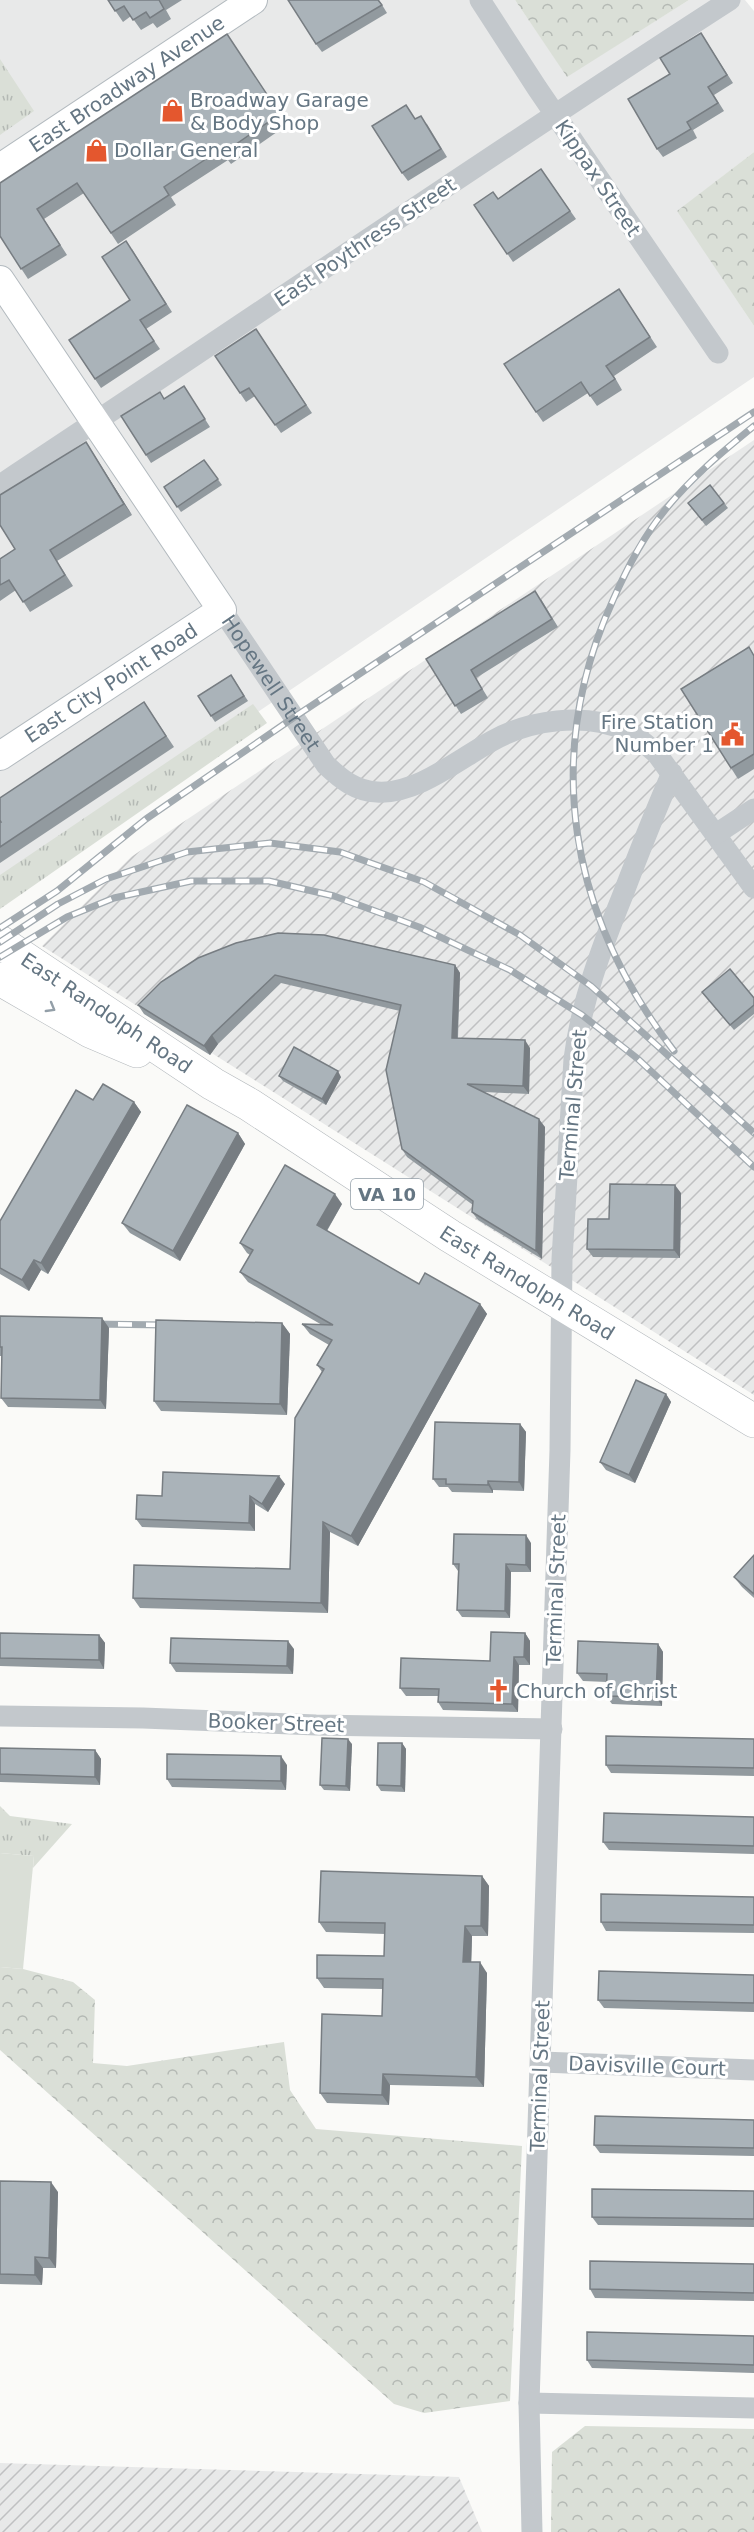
<svg xmlns="http://www.w3.org/2000/svg" width="754" height="2532" viewBox="0 0 754 2532" font-family="'DejaVu Sans',sans-serif">
  <style>
    .built { fill: #e8e9e9 }
    .industrial { fill: url(#industrial-furrows) }
    .grass { fill: url(#grass-tufts) }
    .forest { fill: url(#forest-crowns) }
    .garden { fill: #dadfd7 }
    .lines { fill: none; stroke-linecap: round; stroke-linejoin: round }
    .secondary-casing { stroke: #b3babf; stroke-width: 30 }
    .highway-casing { stroke: #b4b9bd; stroke-width: 34 }
    .street { stroke: #c3c8cc; stroke-width: 21 }
    .secondary { stroke: #fff; stroke-width: 28 }
    .highway { stroke: #fff; stroke-width: 33 }
    .rail-casing { stroke: #a2aab0; stroke-width: 7 }
    .rail { stroke: #fff; stroke-width: 4.5; stroke-dasharray: 14; stroke-linecap: butt }
    .wall { fill: #929a9f }
    .shaded-wall { fill: #777d82 }
    .building { fill: #aab3b9; stroke: #777d82; stroke-width: 1.5 }
    .oneway { stroke: #939fa8 }
    .labels { text-anchor: middle; dominant-baseline: central; stroke-width: 6; stroke-linejoin: round; paint-order: stroke }
    .shield { fill: #fff; stroke: #939fa8; stroke-width: 1.5 }
    .shield-label { font-size: 18px; font-weight: bold; fill: #657683 }
    .street-label { font-size: 20px; fill: #657683; stroke: #fff }
    .poi-label { font-size: 20px; fill: #657683; stroke: #fff; text-anchor: start }
  </style>
  <defs>
    <pattern id="industrial-furrows" width="10" height="10" patternUnits="userSpaceOnUse" patternTransform="scale(1.5)"><rect width="10" height="10" fill="#e8e9e9"/><path d="M-1 1l2-2M0 10L10 0M9 11l2-2" fill="none" stroke="#c0c1c2"/></pattern>
    <pattern id="grass-tufts" width="24" height="20" patternUnits="userSpaceOnUse" patternTransform="scale(1.5)"><rect width="24" height="20" fill="#dadfd7"/><path d="M3 7l-1-3M5 7V3M7 7l1-3M15 17l-1-3M17 17v-4M19 17l1-3" fill="none" stroke="#b4b9b4"/></pattern>
    <pattern id="forest-crowns" width="20" height="18" patternUnits="userSpaceOnUse" patternTransform="scale(1.5)"><rect width="20" height="18" fill="#dadfd7"/><path d="M2 6a3 3 0 1 1 6 0M12 15a3 3 0 1 1 6 0" fill="none" stroke="#b4b9b4"/></pattern>
  </defs>
  <rect width="100%" height="100%" fill="#fafaf8"/>
  <path class="built" d="M0,0H515L567,76L689,0H745L754,11V152L678,211L754,326V377L0,886Z"/>
  <g class="industrial">
    <path d="M754,440V1395L42,946L131,857Z"/>
    <path d="M0,2463L459,2477L482,2532H0Z"/>
  </g>
  <g class="grass">
    <path d="M0,59L34,111L0,135Z"/>
    <path d="M253,704L267,723L0,909V875Z"/>
    <path d="M0,1806L10,1816L72,1824L33,1868L34,1856L0,1853Z"/>
  </g>
  <g class="forest">
    <path d="M515,0H689L567,77Z"/>
    <path d="M754,152V326L677,211Z"/>
    <path d="M0,1967L23,1969L73,1982L95,2000L93,2063L127,2066L284,2042L290,2090L316,2129L522,2146L510,2401L424,2413L394,2404L0,2050Z"/>
    <path d="M585,2426L754,2429V2532H551L552,2452Z"/>
  </g>
  <path class="garden" d="M0,1853L34,1856L23,1969L0,1967Z"/>
  <g class="lines">
    <defs>
      <g id="secondary">
        <path id="s2" d="M0,168L253,0"/>
        <path d="M0,280L222,610L0,756"/>
      </g>
      <g id="highway">
        <path id="s3" d="M0,942L213,1084L250,1105L450,1236L754,1421"/>
        <path d="M0,979L90,1031L137,1051"/>
      </g>
    </defs>
    <use href="#secondary" class="secondary-casing"/>
    <use href="#highway" class="highway-casing"/>
    <g class="street">
      <path d="M480,0L537,88L718,353"/>
      <path d="M0,485C244,324 485,158 730,0"/>
      <path id="s1" d="M222,610L326,765C341,779 355,791 377,792C416,795 459,759 492,741C529,720 585,712 624,730C637,736 647,745 657,754L754,888"/>
      <path d="M716,834L754,809"/>
      <path d="M0,1716L143,1718L316,1725L552,1729"/>
      <path d="M541,2062L754,2070"/>
      <path d="M529,2403L754,2408"/>
      <path d="M532,2532L529,2403L560,1450L562,1259L574,1059C581,1003 601,949 622,897C638,855 654,814 672,773"/>
    </g>
    <use href="#secondary" class="secondary"/>
    <use href="#highway" class="highway"/>
    <defs>
      <g id="rail">
        <path d="M0,928L57,891L146,819L293,718L754,412"/>
        <path d="M0,942L58,904L106,879L187,852L270,843L340,852L424,882L520,935L591,986L754,1133"/>
        <path d="M0,957L67,917L114,898L191,881H269L334,896L419,927L510,970L582,1015L638,1059L754,1167"/>
        <path d="M674,1051C570,916 541,758 613,600C627,568 643,537 665,510C691,478 722,452 754,426"/>
        <path d="M90,1324L168,1325"/>
      </g>
    </defs>
    <use href="#rail" class="rail-casing"/>
    <use href="#rail" class="rail"/>
  </g>
  <g class="wall">
    <path d="M108,0H182L166,10L171,19L157,28L153,23L141,30L131,16L123,22Z"/>
    <path d="M379,0L387,13L322,52L316,44Z"/>
    <path d="M227,34L287,125L231,164L228,160L171,197L176,205L118,244L84,193L44,219L67,255L28,279L0,236Z"/>
    <path d="M706,41L733,83L714,95L724,111L693,130L697,138L663,157L657,149L670,74Z"/>
    <path d="M416,119L427,124L447,157L408,181L402,173Z"/>
    <path d="M541,169L576,219L513,262L474,205L498,199Z"/>
    <path d="M132,249L172,312L146,329L160,349L101,388L69,340L130,300Z"/>
    <path d="M626,300L657,347L614,376L622,390L597,406L588,393L543,422L536,412Z"/>
    <path d="M256,329L312,413L281,433L255,396L246,402L215,356Z"/>
    <path d="M184,386L210,427L151,463L146,455L160,392L164,399Z"/>
    <path d="M86,442L132,515L57,561L73,586L30,612L16,590L0,601V559L15,549Z"/>
    <path d="M204,460L222,485L181,512L164,487Z"/>
    <path d="M724,503L728,508L706,526L692,508Z"/>
    <path d="M541,599L558,627L476,678L488,698L461,714L426,659Z"/>
    <path d="M749,647L754,655V769L738,779L731,768Z"/>
    <path d="M231,675L248,701L215,722L198,696Z"/>
    <path d="M144,702L174,747L0,863V822Z"/>
    <path d="M198,958L455,965L460,973L458,1038L530,1048L529,1094L484,1092L545,1127L542,1259L478,1220L472,1212L473,1205L407,1157L402,1149L400,1011L281,983L218,1044L210,1055L144,1014L138,1005Z"/>
    <path d="M702,992L754,998V1014L734,1030Z"/>
    <path d="M279,1076L341,1077L326,1105L283,1081Z"/>
    <path d="M93,1100L134,1102L141,1112L48,1274L41,1270L29,1291L0,1274V1221Z"/>
    <path d="M238,1133L245,1144L180,1261L130,1233L122,1223Z"/>
    <path d="M681,1193L680,1258L593,1257L587,1249Z"/>
    <path d="M342,1204L327,1231L419,1284L480,1304L487,1314L358,1546L330,1532L328,1613L140,1608L133,1598L290,1569L322,1372L317,1365L329,1345L310,1334L302,1324L322,1325L248,1282L240,1272L250,1255L247,1253L240,1243Z"/>
    <path d="M0,1316L102,1318L109,1328L106,1409L8,1407L1,1398L2,1356H0Z"/>
    <path d="M282,1323L290,1334L287,1415L161,1411L154,1401Z"/>
    <path d="M666,1394L671,1402L635,1483L606,1470L600,1462Z"/>
    <path d="M520,1424L526,1432L524,1491L493,1490V1493L452,1492L448,1487H439L433,1479Z"/>
    <path d="M285,1484L268,1512L255,1504V1531L142,1527L136,1519L162,1496Z"/>
    <path d="M531,1543V1572H511L510,1618L462,1617L457,1610L458,1571L453,1564Z"/>
    <path d="M754,1555V1598L742,1587L734,1577Z"/>
    <path d="M0,1633L99,1635L105,1643L104,1669L0,1666Z"/>
    <path d="M525,1633L530,1641V1665H519L518,1712L443,1710L438,1702V1696H406L400,1688L490,1661Z"/>
    <path d="M658,1644L663,1652L662,1706L612,1704L606,1696L607,1682L583,1681L577,1673Z"/>
    <path d="M294,1649L293,1674L176,1672L170,1663Z"/>
    <path d="M754,1739V1776L611,1773L606,1765Z"/>
    <path d="M402,1743L406,1749L405,1792L381,1791L377,1785Z"/>
    <path d="M352,1744L350,1791L324,1790L320,1785Z"/>
    <path d="M0,1748L95,1750L101,1759L100,1785L0,1782Z"/>
    <path d="M287,1765L286,1790L172,1787L167,1779Z"/>
    <path d="M754,1817V1854L609,1850L603,1842Z"/>
    <path d="M482,1876L489,1886L488,1936H472L471,1962L487,1973L484,2087L390,2085L389,2105L327,2103L320,2093L382,2016L383,1989L324,1988L317,1978L384,1956L385,1934L326,1932L319,1922Z"/>
    <path d="M754,1897V1933L606,1931L601,1922Z"/>
    <path d="M754,1975V2012L604,2008L598,2000Z"/>
    <path d="M754,2120V2156L600,2153L594,2145Z"/>
    <path d="M0,2181L58,2192L56,2268H43L42,2285L0,2284Z"/>
    <path d="M754,2191V2227L598,2225L592,2217Z"/>
    <path d="M754,2264V2301L595,2298L590,2289Z"/>
    <path d="M754,2336V2373L592,2368L587,2360Z"/>
  </g>
  <g class="shaded-wall">
    <path d="M86,442L93,453L132,515L124,504Z"/>
    <path d="M455,965L460,973L457,1046L452,1038Z"/>
    <path d="M212,1035L218,1044L210,1055L204,1046Z"/>
    <path d="M525,1040L530,1048L529,1094L523,1086Z"/>
    <path d="M338,1071L341,1077L326,1105L322,1099Z"/>
    <path d="M134,1102L141,1112L48,1274L41,1263Z"/>
    <path d="M539,1119L545,1127L542,1259L536,1251Z"/>
    <path d="M238,1133L245,1144L180,1261L173,1251Z"/>
    <path d="M675,1185L681,1193L680,1258L674,1250Z"/>
    <path d="M335,1194L342,1204L324,1235L317,1225Z"/>
    <path d="M34,1260L41,1270L29,1291L22,1280Z"/>
    <path d="M480,1304L487,1314L358,1546L351,1536Z"/>
    <path d="M102,1318L109,1328L106,1409L100,1400Z"/>
    <path d="M282,1323L290,1334L287,1415L280,1404Z"/>
    <path d="M666,1394L671,1402L635,1483L629,1475Z"/>
    <path d="M520,1424L526,1432L524,1491L519,1482Z"/>
    <path d="M279,1476L285,1484L268,1512L262,1504Z"/>
    <path d="M488,1481L493,1490V1493L488,1485Z"/>
    <path d="M250,1496L255,1504V1531L249,1523Z"/>
    <path d="M323,1522L330,1532L328,1613L321,1603Z"/>
    <path d="M526,1535L531,1543V1572L526,1565Z"/>
    <path d="M506,1564L511,1572L510,1618L505,1611Z"/>
    <path d="M525,1633L530,1641V1665L524,1657Z"/>
    <path d="M99,1635L105,1643L104,1669L99,1660Z"/>
    <path d="M288,1641L294,1649L293,1674L287,1666Z"/>
    <path d="M658,1644L663,1652L662,1706L656,1697Z"/>
    <path d="M514,1657L519,1665L518,1712L512,1704Z"/>
    <path d="M348,1739L352,1744L350,1791L346,1786Z"/>
    <path d="M402,1743L406,1749L405,1792L401,1786Z"/>
    <path d="M95,1750L101,1759L100,1785L95,1777Z"/>
    <path d="M281,1756L287,1765L286,1790L281,1781Z"/>
    <path d="M482,1876L489,1886L488,1936L481,1926Z"/>
    <path d="M465,1926L472,1936L471,1972L463,1962Z"/>
    <path d="M480,1962L487,1973L484,2087L476,2077Z"/>
    <path d="M383,2074L390,2085L389,2105L382,2095Z"/>
    <path d="M51,2182L58,2192L56,2268L49,2258Z"/>
    <path d="M35,2257L43,2268L42,2285L35,2275Z"/>
  </g>
  <g class="building">
    <path d="M108,0H159L164,9L150,18L146,12L133,20L124,6L115,11Z"/>
    <path d="M288,0H378L382,5L316,44Z"/>
    <path d="M701,33L727,75L708,87L718,103L687,122L691,129L657,149L628,99L670,74L660,58Z"/>
    <path d="M227,34L280,114L223,153L221,149L164,187L169,195L111,233L77,183L37,209L60,245L21,269L0,236V183Z"/>
    <path d="M406,105L415,119L421,116L441,149L402,173L372,126Z"/>
    <path d="M541,169L570,211L507,254L474,205L493,192L498,199Z"/>
    <path d="M126,241L166,304L140,320L154,341L95,379L69,340L130,300L102,257Z"/>
    <path d="M619,289L650,337L606,366L615,379L590,396L581,382L536,412L504,364Z"/>
    <path d="M256,329L306,405L275,425L249,388L240,393L215,356Z"/>
    <path d="M184,386L205,419L146,455L121,416L160,392L164,399Z"/>
    <path d="M86,442L124,504L50,550L65,575L23,602L9,580L0,585V559L15,549L0,525V495Z"/>
    <path d="M204,460L218,479L177,507L164,487Z"/>
    <path d="M710,485L724,503L702,520L688,503Z"/>
    <path d="M535,591L552,619L471,670L482,689L455,706L426,659Z"/>
    <path d="M749,647L754,656V754L731,768L681,689Z"/>
    <path d="M231,675L244,696L211,716L198,696Z"/>
    <path d="M144,702L166,736L0,847V822H1L0,820V798Z"/>
    <path d="M278,933L324,935L455,965L452,1038L525,1040L523,1086L467,1084L539,1119L536,1251L472,1212L473,1201L402,1149L386,1070L401,1005L275,975L212,1035L204,1046L138,1005L161,982L198,958L236,943Z"/>
    <path d="M730,969L754,998V1005L730,1025L702,992Z"/>
    <path d="M294,1047L338,1071L322,1099L279,1076Z"/>
    <path d="M103,1084L134,1102L41,1263L34,1260L22,1280L0,1268V1221L76,1090L93,1100Z"/>
    <path d="M187,1105L238,1133L173,1251L122,1223Z"/>
    <path d="M285,1165L335,1194L317,1225L419,1284L425,1273L480,1304L351,1536L323,1522L321,1603L133,1598L134,1565L290,1569L295,1418L324,1369L317,1365L332,1340L302,1324L333,1325L240,1272L253,1250L240,1243Z"/>
    <path d="M610,1184L675,1185L674,1250L587,1249L588,1219H609Z"/>
    <path d="M0,1316L102,1318L100,1400L1,1398L2,1347H0Z"/>
    <path d="M156,1320L282,1323L280,1404L154,1401Z"/>
    <path d="M636,1380L666,1394L629,1475L600,1462Z"/>
    <path d="M435,1422L520,1424L519,1482L488,1481V1485L446,1484V1479H433Z"/>
    <path d="M163,1472L279,1476L262,1504L250,1496L249,1523L136,1519L137,1495L162,1496Z"/>
    <path d="M454,1534L526,1535V1565L506,1564L505,1611L457,1610L459,1564H453Z"/>
    <path d="M754,1555V1594L734,1577Z"/>
    <path d="M491,1632L525,1633L524,1657H514L512,1704L438,1702L439,1689L400,1688L401,1658L490,1661Z"/>
    <path d="M0,1633L99,1635V1660L0,1658Z"/>
    <path d="M171,1638L288,1641L287,1666L170,1663Z"/>
    <path d="M578,1641L658,1644L656,1697L606,1696L607,1674L577,1673Z"/>
    <path d="M606,1736L754,1739V1768L606,1765Z"/>
    <path d="M322,1738L348,1739L346,1786L320,1785Z"/>
    <path d="M378,1743H402L401,1786L377,1785Z"/>
    <path d="M0,1748L95,1750V1777L0,1774Z"/>
    <path d="M167,1754L281,1756V1781L167,1779Z"/>
    <path d="M604,1813L754,1817V1846L603,1842Z"/>
    <path d="M321,1871L482,1876L481,1926H465L463,1962H480L476,2077L383,2074L382,2095L320,2093L322,2014L382,2016L383,1979L317,1978V1955L384,1956L385,1923L319,1922Z"/>
    <path d="M601,1894L754,1897V1925L601,1922Z"/>
    <path d="M599,1971L754,1975V2003L598,2000Z"/>
    <path d="M595,2116L754,2120V2148L594,2145Z"/>
    <path d="M0,2181L51,2182L49,2258L35,2257V2275L0,2274Z"/>
    <path d="M592,2189L754,2191V2219L592,2217Z"/>
    <path d="M590,2261L754,2264V2293L590,2289Z"/>
    <path d="M587,2332L754,2336V2365L587,2360Z"/>
  </g>
  <defs><path id="oneway-chevron" d="M-2-3.5L2.5 0L-2 3.5" fill="none" stroke-width="1.6" stroke-linecap="round" stroke-linejoin="round" transform="scale(1.5)"/></defs>
  <use class="oneway" href="#oneway-chevron" transform="translate(51 1008) rotate(30)"/>
  <defs>
    <symbol id="shop-bare" viewBox="-9 -9 18 18"><path d="M-5-2.5h2.3a2.7 3.5 0 0 1 5.4 0H5L5.5 6h-11ZM-1.5-2.5h3a1.5 2.3 0 0 0-3 0Z" fill="#e4572e" stroke="#fff" stroke-width="2.5" paint-order="stroke"/></symbol>
    <symbol id="civic-bare" viewBox="-9 -9 18 18"><path d="M-.6-6.5H3V-4.5H.6V-3L4-1V1h2V6H-6V1h2V-1L-.6-3ZM-1.2 2.5V6h2.4V2.5Z" fill="#e4572e" stroke="#fff" stroke-width="2.5" paint-order="stroke"/></symbol>
    <symbol id="church-bare" viewBox="-9 -9 18 18"><path d="M-1.2-6h2.4v3.5h3.3v2.4h-3.3V6h-2.4V-.1h-3.3v-2.4h3.3Z" fill="#e4572e" stroke="#fff" stroke-width="2.5" paint-order="stroke"/></symbol>
  </defs>
  <g fill-rule="evenodd">
    <use href="#shop-bare" x="156" y="94" width="33" height="33"/>
    <use href="#shop-bare" x="80" y="134" width="33" height="33"/>
    <use href="#civic-bare" x="716" y="718" width="33" height="33"/>
    <use href="#church-bare" x="482" y="1674" width="33" height="33"/>
  </g>
  <g class="labels">
    <rect class="shield" x="351" y="1179" width="72" height="30" rx="4.5"/>
    <g class="shield-label">
      <text x="387" y="1194">VA 10</text>
    </g>
    <g class="street-label">
      <text stroke="none"><textPath href="#s2" startOffset="152">East Broadway Avenue</textPath></text>
      <text transform="translate(598 178) rotate(56)">Kippax Street</text>
      <text transform="translate(365 242) rotate(-34)">East Poythress Street</text>
      <text transform="translate(111 683) rotate(-33)">East City Point Road</text>
      <text stroke="none"><textPath href="#s1" startOffset="88">Hopewell Street</textPath></text>
      <text stroke="none"><textPath href="#s3" startOffset="128">East Randolph Road</textPath></text>
      <text transform="translate(573 1105) rotate(-85)">Terminal Street</text>
      <text stroke="none"><textPath href="#s3" startOffset="628">East Randolph Road</textPath></text>
      <text transform="translate(556 1590) rotate(-88)">Terminal Street</text>
      <text transform="translate(276 1723) rotate(2)">Booker Street</text>
      <text transform="translate(647 2066) rotate(2)">Davisville Court</text>
      <text transform="translate(540 2076) rotate(-88)">Terminal Street</text>
    </g>
    <g class="poi-label">
      <text x="190" y="100">Broadway Garage<tspan x="190" dy="23">&amp; Body Shop</tspan></text>
      <text x="114" y="150">Dollar General</text>
      <text x="714" y="722" text-anchor="end">Fire Station<tspan x="714" dy="23">Number 1</tspan></text>
      <text x="516" y="1691">Church of Christ</text>
    </g>
  </g>
</svg>
